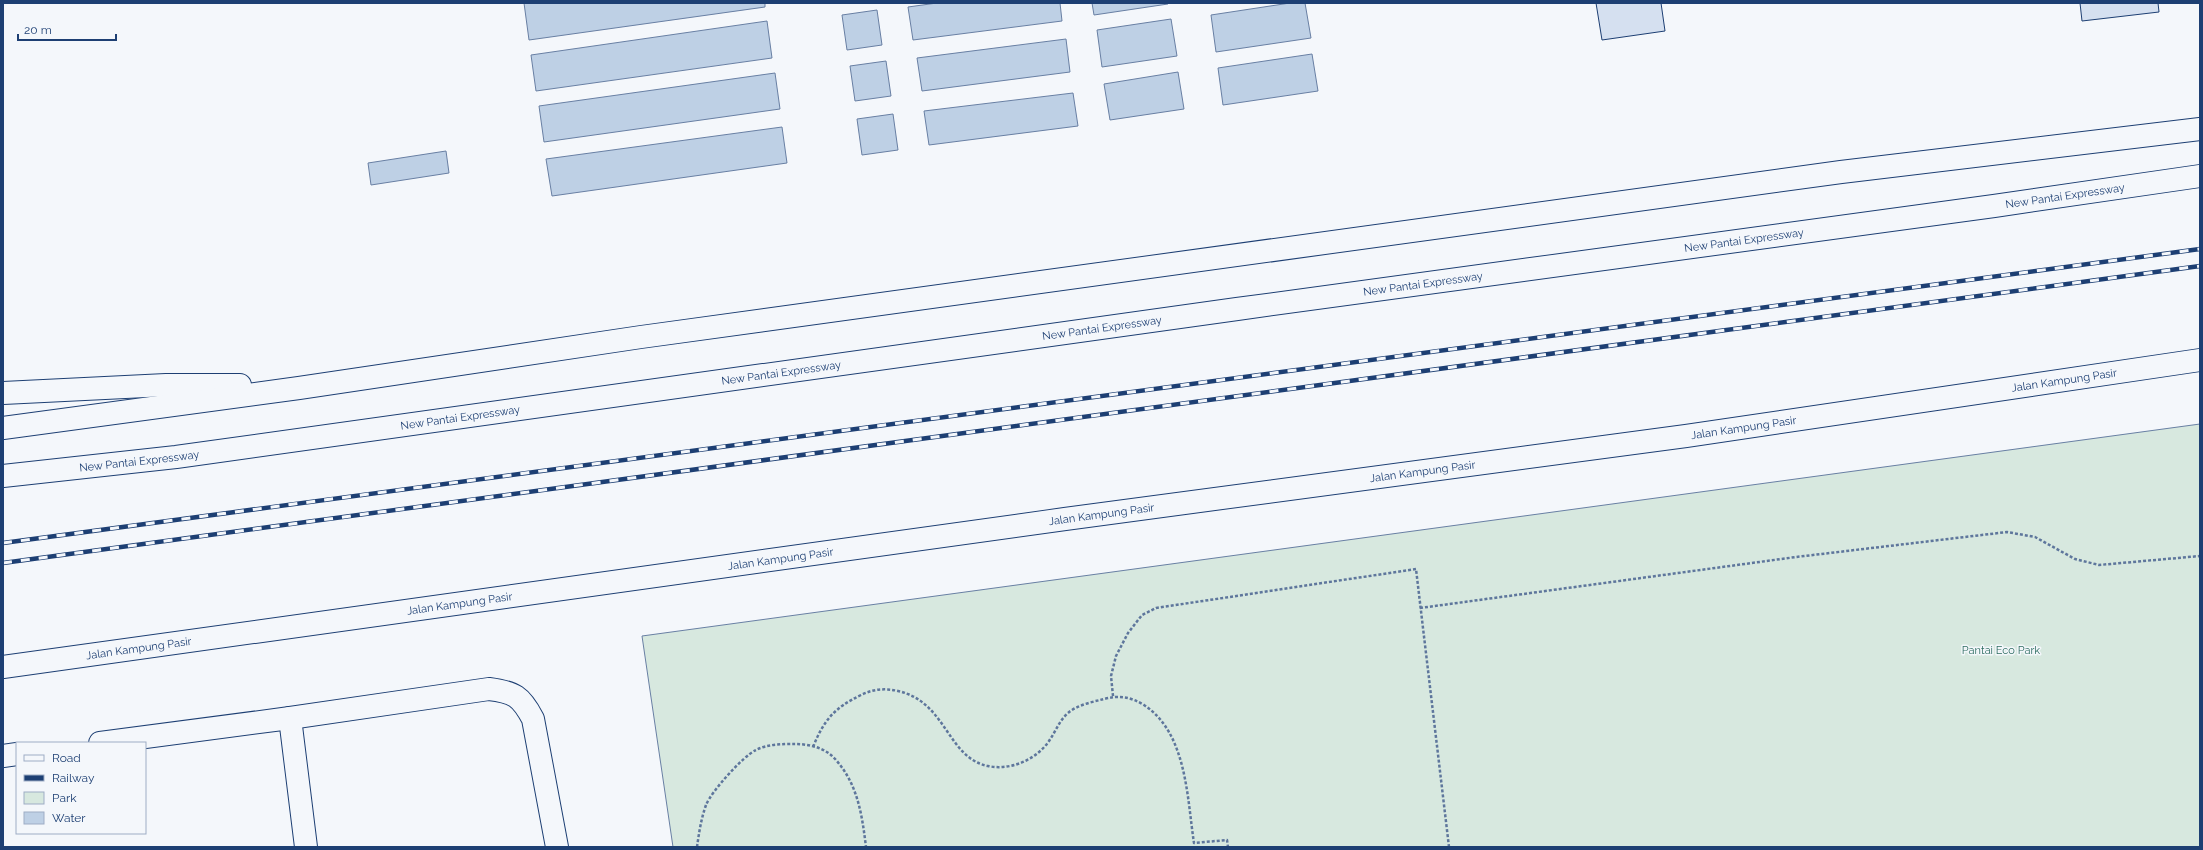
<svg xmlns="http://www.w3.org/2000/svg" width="2203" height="850" viewBox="0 0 2203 850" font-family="Raleway,sans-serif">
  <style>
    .green { fill: #d7e8df; stroke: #687fa3 }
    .water { fill: #bed0e5; stroke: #687fa3 }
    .building { fill: #d5e0f0; stroke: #1d3f73 }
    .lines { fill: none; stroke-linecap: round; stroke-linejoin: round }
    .minor-casing { stroke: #1d3f73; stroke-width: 24 }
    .highway-casing { stroke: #1d3f73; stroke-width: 24 }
    .path { stroke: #5e769c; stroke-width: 2.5; stroke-dasharray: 3 2; stroke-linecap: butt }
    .minor { stroke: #f4f7fb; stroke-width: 22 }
    .highway { stroke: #f4f7fb; stroke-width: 22 }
    .rail-casing { stroke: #1d3f73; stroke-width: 4.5 }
    .rail { stroke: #f4f7fb; stroke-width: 3; stroke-dasharray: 9; stroke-linecap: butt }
    .labels { text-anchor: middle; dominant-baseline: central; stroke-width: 3; stroke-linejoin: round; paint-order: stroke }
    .street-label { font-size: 11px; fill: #1d3f73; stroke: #f4f7fb }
    .park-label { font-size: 11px; fill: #2c6c60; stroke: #f4f7fb }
  </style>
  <rect width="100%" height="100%" fill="#f4f7fb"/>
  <path class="green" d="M2200,424V847H673L642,636Z"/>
  <g class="water">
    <path d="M524,3H765V7L529,40Z"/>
    <path d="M937,3H1060L1062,21L913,40L908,7Z"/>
    <path d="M1092,3H1168V4L1094,15Z"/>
    <path d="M1290,3H1305L1311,38L1216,52L1211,15Z"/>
    <path d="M877,10L882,45L847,50L842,15Z"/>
    <path d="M1171,19L1177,56L1102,67L1097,30Z"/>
    <path d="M767,21L772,58L536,91L531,55Z"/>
    <path d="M1066,39L1070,72L922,91L917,58Z"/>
    <path d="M1312,54L1318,91L1223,105L1218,68Z"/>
    <path d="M886,61L891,96L855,101L850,66Z"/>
    <path d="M1178,72L1184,109L1110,120L1104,84Z"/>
    <path d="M775,73L780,109L544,142L539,106Z"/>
    <path d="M1073,93L1078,126L929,145L924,111Z"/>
    <path d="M893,114L898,150L862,155L857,119Z"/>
    <path d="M782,127L787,163L552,196L546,159Z"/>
    <path d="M446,151L449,173L371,185L368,163Z"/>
  </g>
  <g class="building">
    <path d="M1596,3H1661L1665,31L1602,40Z"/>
    <path d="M2080,3H2158L2159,12L2082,21Z"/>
  </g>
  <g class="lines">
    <defs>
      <g id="minor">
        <path id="s1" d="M3,667L1065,519L1686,436L2200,360"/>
        <path d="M290,718L306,847"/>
        <path d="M100,743L290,718L489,689C514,692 521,696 533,719L557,847"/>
        <path d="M3,756L17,754"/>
      </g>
      <g id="highway">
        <path d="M3,393L166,385H240"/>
        <path d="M3,428L299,388L641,337L1841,172L2200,129"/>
        <path id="s2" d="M3,476L176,457L1237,309L1994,206L2200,176"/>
      </g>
    </defs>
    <use href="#minor" class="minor-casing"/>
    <use href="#highway" class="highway-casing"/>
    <g class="path">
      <path d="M1420,608L1796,557L2007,532L2035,537L2075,559L2099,565L2200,556"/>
      <path d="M1113,696L1111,676L1116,656L1128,633L1142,615L1156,608L1416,569L1449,847"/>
      <path d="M813,747C824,720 834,708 861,695C873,689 885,688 898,691C947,702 947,758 988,766C1011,771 1037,759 1049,741C1056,731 1059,721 1068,713C1077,705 1092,702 1104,699C1119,695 1131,697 1144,705C1187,733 1187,798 1194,843L1227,840L1228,847"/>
      <path d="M697,847C699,833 701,819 706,805C711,792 743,756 756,750C767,744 783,744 795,744C810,744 826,748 836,760C858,785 862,815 866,847"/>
    </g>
    <use href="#minor" class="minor"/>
    <use href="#highway" class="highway"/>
    <defs>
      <g id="rail">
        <path d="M3,543L2200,249"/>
        <path d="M3,563L2200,266"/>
      </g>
    </defs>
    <use href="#rail" class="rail-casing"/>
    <use href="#rail" class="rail"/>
  </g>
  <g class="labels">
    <g class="street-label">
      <text stroke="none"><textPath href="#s2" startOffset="2081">New Pantai Expressway</textPath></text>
      <text stroke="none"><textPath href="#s2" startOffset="1757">New Pantai Expressway</textPath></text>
      <text stroke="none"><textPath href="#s2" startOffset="1433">New Pantai Expressway</textPath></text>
      <text stroke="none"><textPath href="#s2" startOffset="1109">New Pantai Expressway</textPath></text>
      <text stroke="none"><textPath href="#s2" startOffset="785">New Pantai Expressway</textPath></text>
      <text stroke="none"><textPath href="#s1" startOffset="2081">Jalan Kampung Pasir</textPath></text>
      <text stroke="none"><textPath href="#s2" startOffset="461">New Pantai Expressway</textPath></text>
      <text stroke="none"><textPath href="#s1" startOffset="1757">Jalan Kampung Pasir</textPath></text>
      <text stroke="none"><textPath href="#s2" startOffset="137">New Pantai Expressway</textPath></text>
      <text stroke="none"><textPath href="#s1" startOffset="1433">Jalan Kampung Pasir</textPath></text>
      <text stroke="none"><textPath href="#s1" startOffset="1109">Jalan Kampung Pasir</textPath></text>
      <text stroke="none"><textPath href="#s1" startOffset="785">Jalan Kampung Pasir</textPath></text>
      <text stroke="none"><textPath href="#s1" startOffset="461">Jalan Kampung Pasir</textPath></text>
      <text stroke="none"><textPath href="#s1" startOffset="137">Jalan Kampung Pasir</textPath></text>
    </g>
    <g class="park-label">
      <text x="2001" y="650">Pantai Eco Park</text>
    </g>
  </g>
  <rect width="2203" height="850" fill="none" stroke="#1d3f73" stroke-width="8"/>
  <rect x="16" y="742" width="130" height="92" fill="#f4f7fb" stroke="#9eadc5"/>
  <rect x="24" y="755" width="20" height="6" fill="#f4f7fb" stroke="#9eadc5"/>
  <text x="52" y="762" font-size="12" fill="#1d3f73">Road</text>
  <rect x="24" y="775" width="20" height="6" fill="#1d3f73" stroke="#9eadc5"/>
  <text x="52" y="782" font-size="12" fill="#1d3f73">Railway</text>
  <rect x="24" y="792" width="20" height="12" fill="#d7e8df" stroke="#9eadc5"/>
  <text x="52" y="802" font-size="12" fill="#1d3f73">Park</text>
  <rect x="24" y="812" width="20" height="12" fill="#bed0e5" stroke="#9eadc5"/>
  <text x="52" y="822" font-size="12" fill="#1d3f73">Water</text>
  <path d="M18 34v6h98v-6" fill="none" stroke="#1d3f73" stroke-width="2"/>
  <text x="24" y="34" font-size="12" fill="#1d3f73" stroke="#f4f7fb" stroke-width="3" paint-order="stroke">20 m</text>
</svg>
